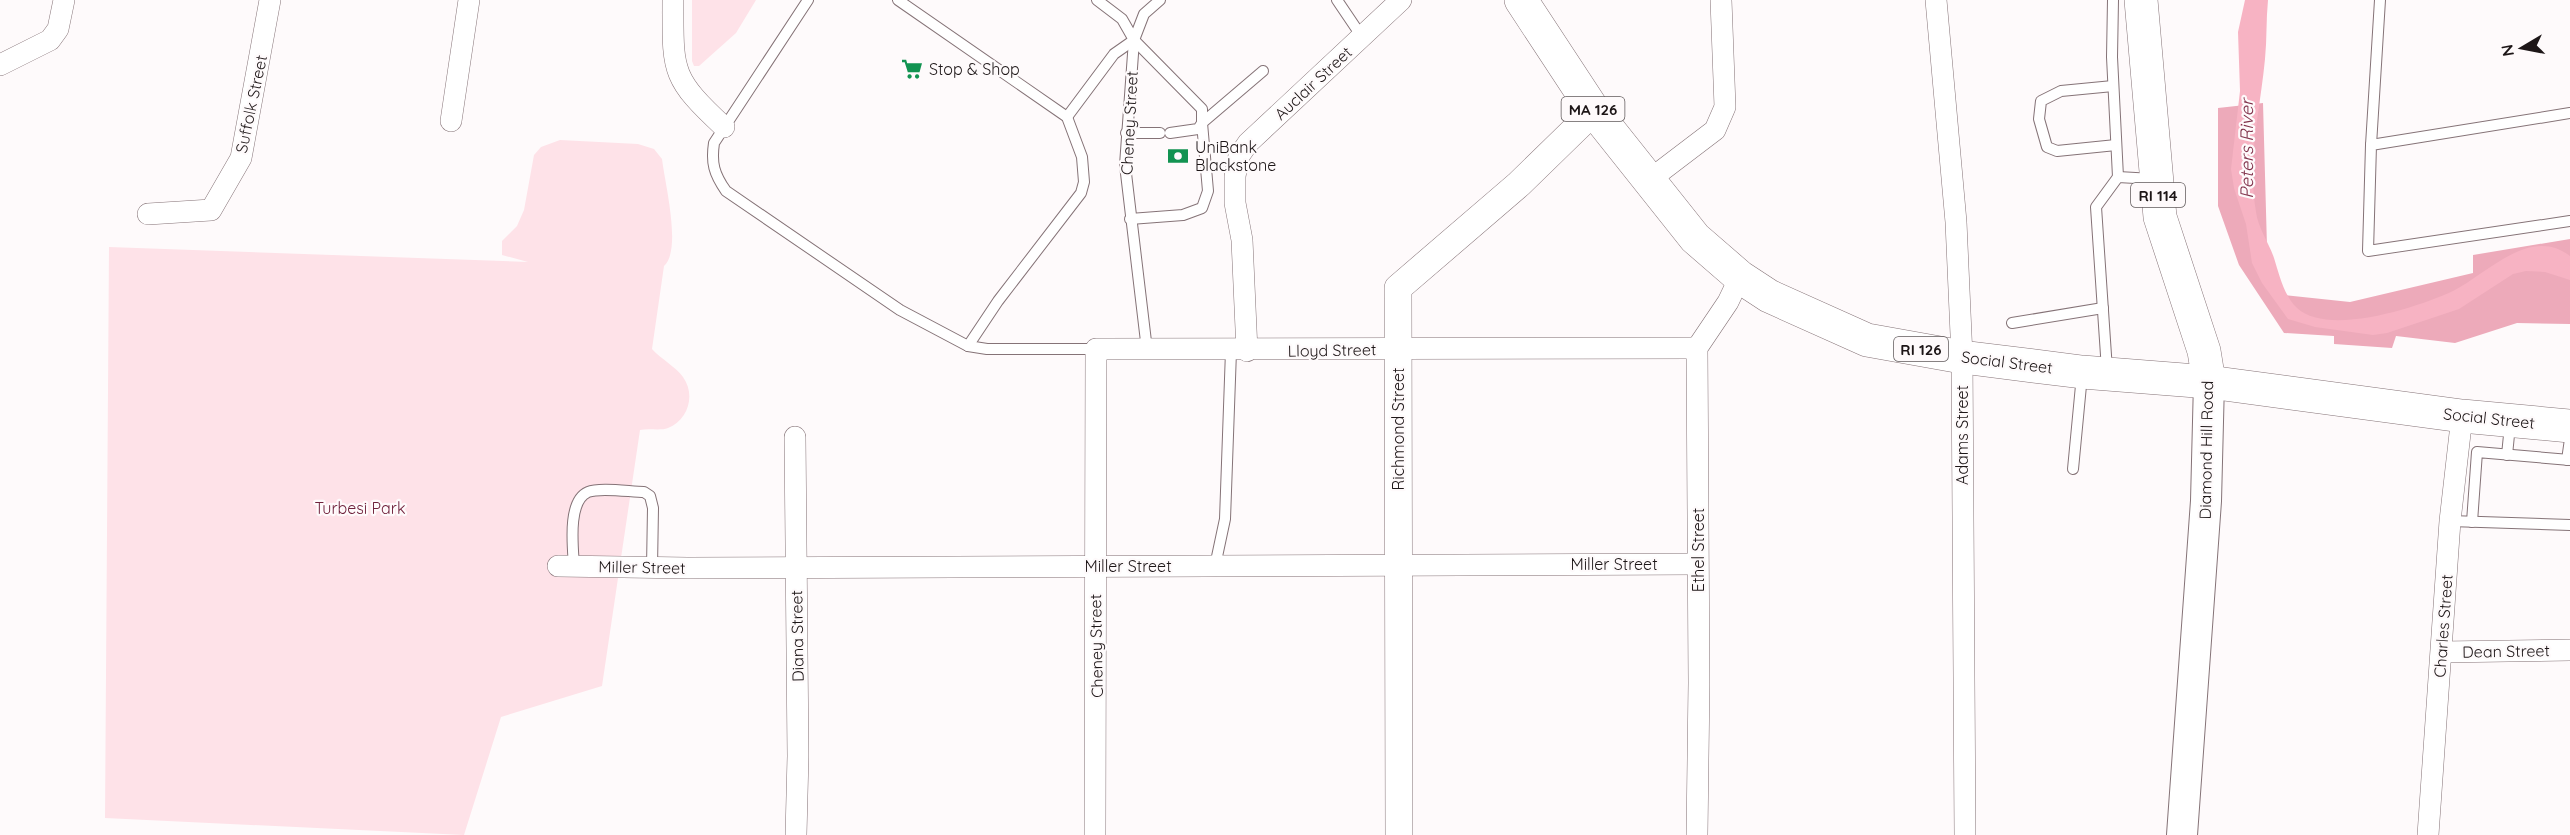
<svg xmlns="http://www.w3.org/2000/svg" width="2570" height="835" viewBox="0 0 2570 835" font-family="Quicksand,sans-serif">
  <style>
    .green { fill: #fee2e8 }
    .forest { fill: #edaaba }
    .water { fill: #f7b3c3 }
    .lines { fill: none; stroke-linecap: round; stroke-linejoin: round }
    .service-casing { stroke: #857377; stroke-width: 12 }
    .minor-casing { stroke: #857377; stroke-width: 22 }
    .tertiary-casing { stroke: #857377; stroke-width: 28 }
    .secondary-casing { stroke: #857377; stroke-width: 32 }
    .primary-casing { stroke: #857377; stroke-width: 34 }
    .service { stroke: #fff; stroke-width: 10 }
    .minor { stroke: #fff; stroke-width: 21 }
    .tertiary { stroke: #fff; stroke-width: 27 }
    .secondary { stroke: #fff; stroke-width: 30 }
    .primary { stroke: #fff; stroke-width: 33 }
    .labels { text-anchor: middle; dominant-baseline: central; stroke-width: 4.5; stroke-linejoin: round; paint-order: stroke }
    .shield { fill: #fefafb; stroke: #605a5b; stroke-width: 1.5 }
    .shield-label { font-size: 15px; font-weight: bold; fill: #1d1617 }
    .poi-label { font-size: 16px; fill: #1d1617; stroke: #fefafb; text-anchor: start }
    .street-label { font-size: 16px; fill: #1d1617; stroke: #fefafb }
    .park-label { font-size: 16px; fill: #6f213b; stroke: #fefafb }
    .water-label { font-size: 18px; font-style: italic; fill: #80314a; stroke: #fefafb }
  </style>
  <rect width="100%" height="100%" fill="#fefafb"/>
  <g class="green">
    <path d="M692,0H756L736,33L699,66H694L692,61Z"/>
    <path d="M560,140L638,144L654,149L662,159C665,184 682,250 664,266L652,349C661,359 676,367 683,377C696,395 688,420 668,428C660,431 649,428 640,430L602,686L501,717L464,835L105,818L109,247L528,262L502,255V241L517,226L524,210L534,155L541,147Z"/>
  </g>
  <path class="forest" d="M2263,103L2267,247L2284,295L2350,302L2473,273V255L2570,239V324L2517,323L2455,343L2396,336L2392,348L2334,344V336L2284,333L2239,265L2218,206V108Z"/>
  <path class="water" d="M2245,0H2268C2266,20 2267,39 2265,59C2260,112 2247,158 2256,212C2258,228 2269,243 2274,258C2279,274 2284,296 2297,308C2328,337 2419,307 2453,291C2487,274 2530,225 2570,256V280L2545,272L2526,271L2513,274L2459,309L2387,333L2373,335L2315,327L2288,319L2262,283L2252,263L2246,224L2234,188L2231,169L2240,91L2238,32Z"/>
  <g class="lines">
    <defs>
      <g id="service">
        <path d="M808,0L714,143C711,163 714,174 726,191L900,310L968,346L987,349H1096"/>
        <path d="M898,0L1067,117L1082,157L1084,182L1081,193L998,301L968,346"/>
        <path d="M1097,0L1122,19L1134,40L1202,109V123L1198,129L1170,133"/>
        <path d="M1337,0L1362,37"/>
        <path d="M2113,0L2112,57L2118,177"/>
        <path d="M1134,40L1125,165L1147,350"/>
        <path d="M2113,86L2061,91L2041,101L2039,119L2047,147L2057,151L2116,145"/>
        <path d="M2570,113L2371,145L2368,251L2570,221"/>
        <path d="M1067,117L1114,54L1134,40L1144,14L1160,0"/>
        <path d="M1126,133H1160"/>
        <path d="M2371,145L2380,0"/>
        <path d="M1130,219L1183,215L1202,208L1208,191L1202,123L1263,71"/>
        <path d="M2012,323L2103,308"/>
        <path d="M2107,370L2096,207L2118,177L2153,179"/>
        <path d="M2507,455L2510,425"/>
        <path d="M2567,460L2570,439"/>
        <path d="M2073,469L2082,375"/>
        <path d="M2450,521L2570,525"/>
        <path d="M2472,522L2477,452L2570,460"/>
        <path d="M574,566C573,548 567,501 588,492C600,487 631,492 644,492L650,496L653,508L652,567"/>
        <path d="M1215,566L1225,519L1231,351"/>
      </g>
      <g id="minor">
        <path d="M673,0C673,71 670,77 724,127"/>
        <path d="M1936,0L1956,222L1962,357L1965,835"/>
        <path d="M0,65L50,40L58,29L64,0"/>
        <path d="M451,121L469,0"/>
        <path d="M1648,181L1715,130L1725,107L1721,0"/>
        <path d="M148,214L211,210L241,158L270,0"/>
        <path d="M1247,351L1242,240L1235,203V176L1239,156L1248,143L1401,0"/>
        <path d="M795,437L798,756L796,835"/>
        <path d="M558,566L688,568L1697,564"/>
        <path d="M2442,652L2570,650"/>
        <path d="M1095,835L1096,349L1697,348"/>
        <path d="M1697,835L1699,683L1697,348L1728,302L1740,277"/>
        <path d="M2428,835L2450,521L2462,416"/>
      </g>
      <path id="tertiary" d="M1399,835L1398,288L1519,184L1594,111"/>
      <path id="secondary" d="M2182,835L2206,501L2209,382"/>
      <g id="primary">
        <path d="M1521,0L1594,111L1695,238L1740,277L1769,296L1867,340L1962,357L2082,372L2209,382L2462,416L2570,426"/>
        <path d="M2141,0L2160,217L2204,351L2209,382"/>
      </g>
    </defs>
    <use href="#service" class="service-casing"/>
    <use href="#minor" class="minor-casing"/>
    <use href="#tertiary" class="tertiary-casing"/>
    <use href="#secondary" class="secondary-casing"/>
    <use href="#primary" class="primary-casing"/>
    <use href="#service" class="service"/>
    <use href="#minor" class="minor"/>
    <use href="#tertiary" class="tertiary"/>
    <use href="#secondary" class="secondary"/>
    <use href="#primary" class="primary"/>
  </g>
  <defs>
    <symbol id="supermarket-bare" viewBox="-9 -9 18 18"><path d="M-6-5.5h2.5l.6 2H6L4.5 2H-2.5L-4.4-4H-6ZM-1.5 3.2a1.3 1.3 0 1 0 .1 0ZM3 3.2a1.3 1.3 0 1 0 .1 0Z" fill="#129351" stroke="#fefafb" stroke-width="2.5" paint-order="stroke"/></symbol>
    <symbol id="bank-bare" viewBox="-9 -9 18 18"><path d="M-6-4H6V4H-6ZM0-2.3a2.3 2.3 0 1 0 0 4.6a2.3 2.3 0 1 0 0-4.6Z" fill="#129351" stroke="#fefafb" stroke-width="2.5" paint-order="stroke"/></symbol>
  </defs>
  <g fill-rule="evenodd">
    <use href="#supermarket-bare" x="897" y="54" width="30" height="30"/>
    <use href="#bank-bare" x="1163" y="141" width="30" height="30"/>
  </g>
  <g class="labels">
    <g class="shield">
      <rect x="1561.5" y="97" width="63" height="24" rx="4.5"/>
      <rect x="2131" y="183" width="54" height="24" rx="4.5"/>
      <rect x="1894" y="337" width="54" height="24" rx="4.5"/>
    </g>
    <g class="shield-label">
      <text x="1593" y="109">MA 126</text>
      <text x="2158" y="195">RI 114</text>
      <text x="1921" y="349">RI 126</text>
    </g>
    <g class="poi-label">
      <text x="929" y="69">Stop &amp; Shop</text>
      <text x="1195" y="147">UniBank<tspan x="1195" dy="18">Blackstone</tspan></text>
    </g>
    <g class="street-label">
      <text transform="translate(1313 83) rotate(-43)">Auclair Street</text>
      <text transform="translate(251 104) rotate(-78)">Suffolk Street</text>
      <text transform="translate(1129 123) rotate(-87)">Cheney Street</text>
      <text transform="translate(1332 350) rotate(-1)">Lloyd Street</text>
      <text transform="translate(2007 362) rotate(7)">Social Street</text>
      <text transform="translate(2489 418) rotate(6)">Social Street</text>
      <text transform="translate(1398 429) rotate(-90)">Richmond Street</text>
      <text transform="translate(1962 435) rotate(-90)">Adams Street</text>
      <text transform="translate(2206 450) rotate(-89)">Diamond Hill Road</text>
      <text transform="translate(1698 550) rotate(-90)">Ethel Street</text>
      <text x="1614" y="564">Miller Street</text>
      <text x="1128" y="566">Miller Street</text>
      <text transform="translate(642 567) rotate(1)">Miller Street</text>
      <text transform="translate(2443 626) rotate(-86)">Charles Street</text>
      <text transform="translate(797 636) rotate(-91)">Diana Street</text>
      <text transform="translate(1096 646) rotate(-91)">Cheney Street</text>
      <text transform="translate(2506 651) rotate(-1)">Dean Street</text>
    </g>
    <g class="park-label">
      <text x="360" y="508">Turbesi Park</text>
    </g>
    <g class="water-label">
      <text transform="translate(2246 149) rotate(-90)">Peters River</text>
    </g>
  </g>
  <g transform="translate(2522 48) rotate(260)" stroke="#fefafb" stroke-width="4.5" paint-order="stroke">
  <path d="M0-4.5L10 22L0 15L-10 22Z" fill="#1d1617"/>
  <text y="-9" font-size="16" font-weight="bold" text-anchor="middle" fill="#1d1617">N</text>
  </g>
</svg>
